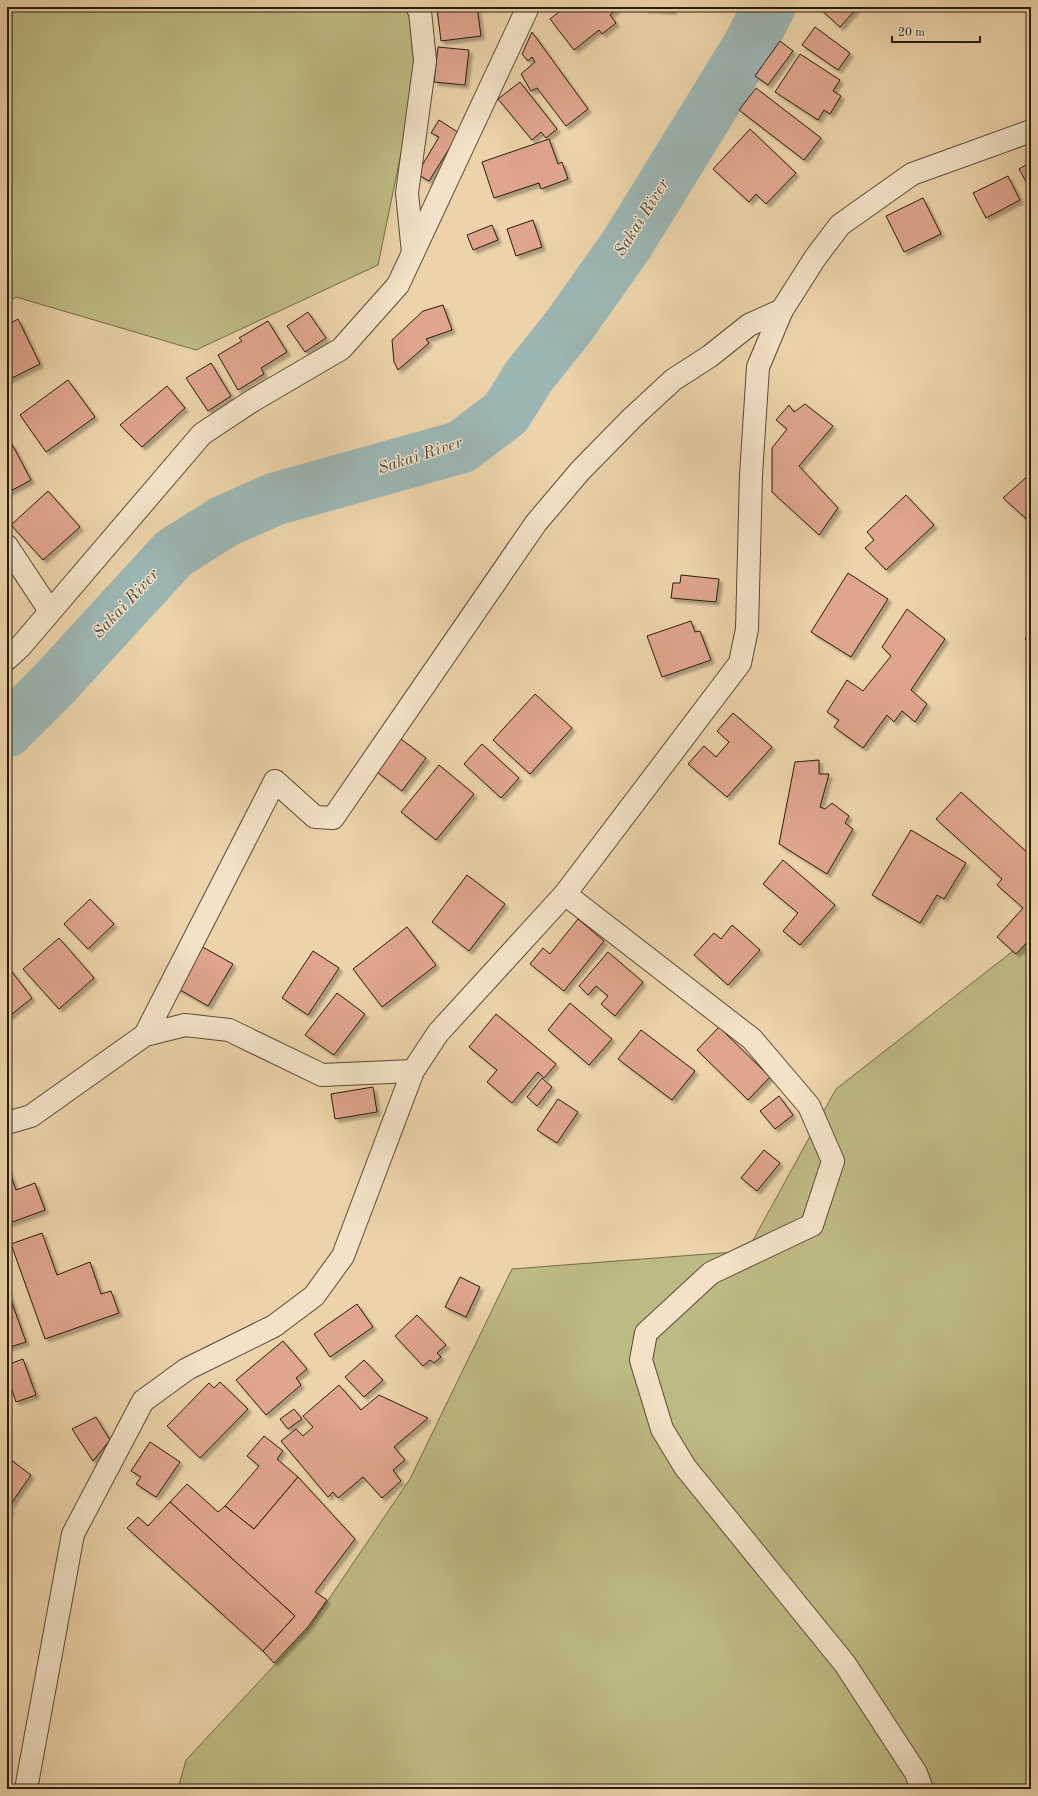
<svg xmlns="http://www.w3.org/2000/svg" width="1038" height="1796" viewBox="0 0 1038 1796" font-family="'Old Standard TT',serif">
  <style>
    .green { fill: #beba83; stroke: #736b49 }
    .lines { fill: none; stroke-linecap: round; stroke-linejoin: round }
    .river { stroke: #9cb6b3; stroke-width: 53 }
    .building { fill: #dfa58d; stroke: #281c0f; filter: url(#shadow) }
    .minor-casing { stroke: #594a36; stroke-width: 24 }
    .minor { stroke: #f3e2c7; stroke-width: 22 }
    .labels { text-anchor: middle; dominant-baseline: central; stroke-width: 3; stroke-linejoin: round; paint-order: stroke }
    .water-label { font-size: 17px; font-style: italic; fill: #4b4a40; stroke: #f3e2c7 }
  </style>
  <defs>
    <filter id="shadow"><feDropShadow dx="3.5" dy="3.5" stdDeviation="1" flood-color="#0004"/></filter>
  </defs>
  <rect width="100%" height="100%" fill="#ecd3a9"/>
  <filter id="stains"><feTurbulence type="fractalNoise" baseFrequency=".005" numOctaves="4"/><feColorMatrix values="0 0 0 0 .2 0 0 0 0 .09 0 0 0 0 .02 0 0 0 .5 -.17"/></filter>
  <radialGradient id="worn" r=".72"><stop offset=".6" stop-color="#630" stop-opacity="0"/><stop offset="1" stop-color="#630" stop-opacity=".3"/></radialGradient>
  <g class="green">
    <path d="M7,7H411L423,47L378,265L196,350L16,297L7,303Z"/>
    <path d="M1031,937V1789H178L186,1760L310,1627L410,1479L512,1269L747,1251L836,1089Z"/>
  </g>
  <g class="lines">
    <path class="river" d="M7,731L52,686L174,553L225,521L275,499L461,447L506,413L529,376L569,326L627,244L749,46L769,7"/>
  </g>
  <g class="building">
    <path d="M450,7H477L481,36L441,41L437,9Z"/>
    <path d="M565,7H615L617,9L610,15L616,23L602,34L599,30L574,50L550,19Z"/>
    <path d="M645,7H673V11L644,9Z"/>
    <path d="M818,7H858L840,27Z"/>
    <path d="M815,27L850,53L838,70L802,45Z"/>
    <path d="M532,32L588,109L566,126L537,88L531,91L521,74L535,62L532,57L528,61L522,54Z"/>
    <path d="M780,41L793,51L768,85L755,76Z"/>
    <path d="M438,47L469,50L465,85L434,82Z"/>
    <path d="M800,54L840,80L833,91L841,96L830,114L824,110L818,120L775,92Z"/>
    <path d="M520,82L557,129L546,138L541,132L532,140L498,99Z"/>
    <path d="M756,88L821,138L804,160L739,110Z"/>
    <path d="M439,120L459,133L429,181L417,174L439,137L431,133Z"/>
    <path d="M750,129L796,173L766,204L756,194L749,202L713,169Z"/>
    <path d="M549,139L558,164L562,162L568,179L541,189L539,183L494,198L482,162Z"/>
    <path d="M1031,162V191L1019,169Z"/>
    <path d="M1008,176L1020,200L986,218L973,193Z"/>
    <path d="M923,198L941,234L904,252L886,216Z"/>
    <path d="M533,220L542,247L516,256L507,229Z"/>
    <path d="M492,225L498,240L473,250L467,235Z"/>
    <path d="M443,305L452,330L426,339L429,343L398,370L394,362L392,340L423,311Z"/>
    <path d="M308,312L326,338L305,352L287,326Z"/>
    <path d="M18,319L40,364L8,380L7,325Z"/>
    <path d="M268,321L287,352L261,368L264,374L238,390L218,355L242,341L239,338Z"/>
    <path d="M211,363L231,396L208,411L186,378Z"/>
    <path d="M68,380L95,417L46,452L20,415Z"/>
    <path d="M167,386L185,408L142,447L120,425Z"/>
    <path d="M805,404L833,426L799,466L838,508L819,535L772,492V448L787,429L776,420L789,405L794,412Z"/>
    <path d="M12,444L31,480L7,493V446Z"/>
    <path d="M1031,473V523L1003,498Z"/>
    <path d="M48,491L80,527L43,560L11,525Z"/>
    <path d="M906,495L934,525L886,570L865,548L874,540L867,532Z"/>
    <path d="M848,573L888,599L851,657L811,632Z"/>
    <path d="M681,575L719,579L716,602L671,598L673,583H680Z"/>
    <path d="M907,609L945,639L911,690L927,704L915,722L902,711L894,722L887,715L863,748L834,727L839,720L827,712L847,680L863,691L891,656L882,647Z"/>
    <path d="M691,621L695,632L700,631L711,660L662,677L647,636Z"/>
    <path d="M1031,631V644L1025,639Z"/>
    <path d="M535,694L572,728L530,774L493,740Z"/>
    <path d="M733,713L772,747L727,797L688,764L704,746L716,757L729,742L717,731Z"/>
    <path d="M401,739L426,758L402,791L377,772Z"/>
    <path d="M482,744L519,778L501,798L464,764Z"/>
    <path d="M819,760V774H829L820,807L825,809L832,803L849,816L845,823L853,829L827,874L779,844L795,762Z"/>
    <path d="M439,765L474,794L436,840L401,812Z"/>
    <path d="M961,792L1031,856V938L1016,954L997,937L1023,908L997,885L1002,879L936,819Z"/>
    <path d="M911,830L966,863L944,899L937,895L920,923L872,895Z"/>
    <path d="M783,860L835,905L800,945L783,931L798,913L763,884Z"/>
    <path d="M467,875L505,904L469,951L432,922Z"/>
    <path d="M90,899L114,924L88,949L64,924Z"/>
    <path d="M578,919L604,941L564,991L530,964L543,948L550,954Z"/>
    <path d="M732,925L760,950L728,985L694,955L714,933L721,939Z"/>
    <path d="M407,927L436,965L382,1007L353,969Z"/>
    <path d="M59,938L94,978L59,1009L23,969Z"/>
    <path d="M199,945L233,964L208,1006L175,987Z"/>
    <path d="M313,951L339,968L308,1015L282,998Z"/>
    <path d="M608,952L643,982L615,1016L601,1004L608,996L596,986L588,995L579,986Z"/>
    <path d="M9,968L32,998L7,1018V970Z"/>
    <path d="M337,993L365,1014L334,1055L305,1035Z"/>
    <path d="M570,1003L612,1039L589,1065L548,1030Z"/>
    <path d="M496,1014L556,1064L544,1078L538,1072L512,1103L487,1082L497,1070L469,1047Z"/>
    <path d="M719,1027L770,1077L748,1100L697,1050Z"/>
    <path d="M641,1030L695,1071L672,1100L618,1059Z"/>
    <path d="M542,1078L552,1087L537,1106L527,1097Z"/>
    <path d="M373,1087L377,1112L335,1119L331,1094Z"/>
    <path d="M779,1096L793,1115L775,1129L760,1111Z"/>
    <path d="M558,1099L578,1112L557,1143L537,1130Z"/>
    <path d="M764,1150L780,1163L757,1191L741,1178Z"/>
    <path d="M7,1165L16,1190L35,1183L45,1210L7,1224Z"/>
    <path d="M42,1233L57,1275L90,1262L101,1294L111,1291L119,1313L45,1339L11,1244Z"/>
    <path d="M460,1277L480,1287L466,1317L445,1307Z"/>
    <path d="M7,1289L26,1342L7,1348Z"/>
    <path d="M357,1304L373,1327L330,1357L314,1334Z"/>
    <path d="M417,1315L446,1345L437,1353L441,1357L434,1363L430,1360L423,1366L395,1336Z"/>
    <path d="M283,1341L307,1369L296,1378L301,1385L266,1415L236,1380Z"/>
    <path d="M23,1359L36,1395L16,1402L7,1375V1365Z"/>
    <path d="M364,1360L383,1380L364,1397L345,1377Z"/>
    <path d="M220,1382L248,1409L200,1458L167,1426L209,1383L214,1388Z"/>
    <path d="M339,1385L361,1410L379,1395L428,1418L394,1447L405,1460L393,1470L401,1481L382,1498L363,1477L338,1498L333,1492L328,1497L281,1441L296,1429L303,1436L313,1427L303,1416Z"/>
    <path d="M294,1409L302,1419L288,1429L280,1419Z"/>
    <path d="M96,1417L110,1440L93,1461L72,1429Z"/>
    <path d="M264,1436L283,1451L277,1459L298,1477L254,1529L225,1506L259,1466L247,1456Z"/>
    <path d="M150,1442L180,1462L156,1497L136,1484L141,1477L131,1471Z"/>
    <path d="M7,1457L31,1475L8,1508L11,1510L7,1515Z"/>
    <path d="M298,1477L355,1539L315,1592L327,1600L308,1627L274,1663L263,1651L295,1616L170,1502L187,1484L218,1512L225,1506L254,1529Z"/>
    <path d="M170,1502L295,1616L263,1651L127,1528L138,1517L148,1526Z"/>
  </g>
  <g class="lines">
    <defs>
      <g id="minor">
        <path d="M413,253L407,193L425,61L420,11L417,7"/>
        <path d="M7,546L50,611"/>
        <path d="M7,659L20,647L202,434L252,401L341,349L398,285L528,7"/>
        <path d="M565,894L752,1039L809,1106L833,1161L812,1225L711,1273L646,1333L641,1360L662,1429L685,1467L845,1664L916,1773L922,1789"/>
        <path d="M145,1035L275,781L315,817L333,818L536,523L580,471L632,418L673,380L710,356L749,325L782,310"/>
        <path d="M7,1123L31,1116L145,1035L185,1025L229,1030L322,1075L413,1071"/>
        <path d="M26,1789L73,1534L143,1401L187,1369L274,1326L314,1296L343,1256L413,1071L438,1033L565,894L740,663L747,629L751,475L758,367L782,310L815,258L840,225L912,174L1031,131"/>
      </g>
    </defs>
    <use href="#minor" class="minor-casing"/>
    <use href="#minor" class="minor"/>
  </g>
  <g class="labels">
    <g class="water-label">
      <text transform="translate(642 218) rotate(-58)">Sakai River</text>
      <text transform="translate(420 456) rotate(-18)">Sakai River</text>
      <text transform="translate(126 604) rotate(-47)">Sakai River</text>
    </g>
  </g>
  <rect width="1038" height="1796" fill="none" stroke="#ecd3a9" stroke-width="24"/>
  <rect x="8" y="8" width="1022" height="1780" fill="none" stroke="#281c0f" stroke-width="2"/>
  <rect x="12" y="12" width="1014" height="1772" fill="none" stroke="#281c0f"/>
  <path d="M892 36v6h88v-6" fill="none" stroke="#281c0f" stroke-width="2"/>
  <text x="898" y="36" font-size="12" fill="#281c0f" stroke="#f3e2c7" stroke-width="3" paint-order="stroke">20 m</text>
  <rect width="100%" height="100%" filter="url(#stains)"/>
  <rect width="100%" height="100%" fill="url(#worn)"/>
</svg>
